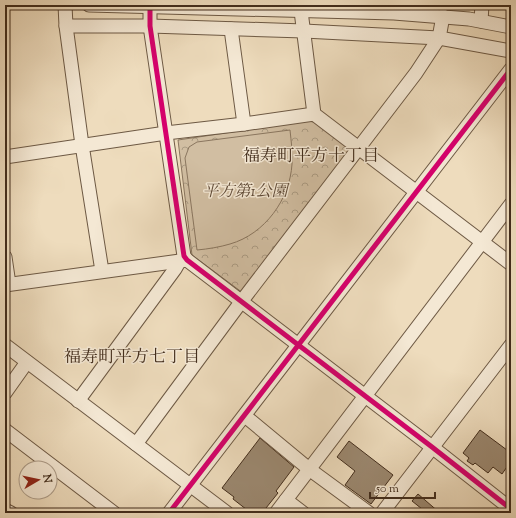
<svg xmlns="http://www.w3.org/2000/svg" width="516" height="518" viewBox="0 0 516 518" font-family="'Sorts Mill Goudy','Noto Serif JP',serif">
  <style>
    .park { fill: url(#park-crowns); stroke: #8a765f }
    .garden { fill: #d1bea2; stroke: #8a765f }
    .building { fill: #9b8870; stroke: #422d1c }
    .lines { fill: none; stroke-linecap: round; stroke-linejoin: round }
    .minor-casing { stroke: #6d5944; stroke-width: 15 }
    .minor { stroke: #f4e8d4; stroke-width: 13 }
    .cycleway-casing { stroke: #f4e8d4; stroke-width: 8 }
    .cycleway { stroke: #d6006c; stroke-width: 5 }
    .labels { text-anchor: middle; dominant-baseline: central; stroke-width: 3; stroke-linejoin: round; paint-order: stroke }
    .park-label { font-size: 16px; font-style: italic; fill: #5f4a37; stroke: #f4e8d4 }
    .neighbourhood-label { font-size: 17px; fill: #422d1c; stroke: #f4e8d4 }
  </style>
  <defs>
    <pattern id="park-crowns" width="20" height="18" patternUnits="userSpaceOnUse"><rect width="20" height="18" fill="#d1bea2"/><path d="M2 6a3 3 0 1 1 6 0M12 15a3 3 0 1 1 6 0" fill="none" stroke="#ab9b83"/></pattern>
  </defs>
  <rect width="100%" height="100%" fill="#eedcbd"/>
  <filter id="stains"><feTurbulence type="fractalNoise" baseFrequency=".005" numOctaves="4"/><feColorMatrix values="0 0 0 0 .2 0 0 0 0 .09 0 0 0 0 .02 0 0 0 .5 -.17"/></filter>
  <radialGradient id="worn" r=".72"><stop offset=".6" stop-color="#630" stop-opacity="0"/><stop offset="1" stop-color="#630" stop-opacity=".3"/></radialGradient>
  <path class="park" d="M314,120L353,150L243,293L192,255L178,140Z"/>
  <path class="garden" d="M290,130C291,141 293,152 292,164C290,199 265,234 230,244C220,247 208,249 197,250L185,158L189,147L197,142Z"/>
  <g class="building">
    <path d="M480,430L511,453V461L502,474L493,467L488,473L475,463L473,465L467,461L469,458L463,453Z"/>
    <path d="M260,438L294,467L276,491L278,493L262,513H251L233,499L234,497L222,488Z"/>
    <path d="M349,441L393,475L371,504L345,485L355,471L337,457Z"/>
    <path d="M418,494L440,513H427L412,501Z"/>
  </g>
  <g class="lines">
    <defs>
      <g id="minor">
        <path d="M65,5L66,26L82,145L102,271"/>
        <path d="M89,5L394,13L469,19L511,27"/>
        <path d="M150,5V26L184,256L187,260L432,447L511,509"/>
        <path d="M301,11L314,114L511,264"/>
        <path d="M481,21L482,5"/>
        <path d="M66,26H150L304,31L439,38L511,51"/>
        <path d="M231,29L244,124"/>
        <path d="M5,157L166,133L244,124L314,114"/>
        <path d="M5,257L9,284"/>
        <path d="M5,285L187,260"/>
        <path d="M5,345L227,513"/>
        <path d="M5,393L27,362"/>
        <path d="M78,401L175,269L179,262"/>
        <path d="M245,416L309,469L369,513"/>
        <path d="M5,430L114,513"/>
        <path d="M136,444L241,302L416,73L439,38L443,16"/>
        <path d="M286,500L303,513"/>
        <path d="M5,510L11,513"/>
        <path d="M169,513L511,69"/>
        <path d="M276,513L511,204"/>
        <path d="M382,513L511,345"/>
      </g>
    </defs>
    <use href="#minor" class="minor-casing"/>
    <use href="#minor" class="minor"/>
    <defs>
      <g id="cycleway">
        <path d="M150,5V26L184,256L187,260L432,447L511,509"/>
        <path d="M169,513L511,69"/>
      </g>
    </defs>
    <use href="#cycleway" class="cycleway-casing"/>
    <use href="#cycleway" class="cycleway"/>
  </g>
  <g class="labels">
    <g class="park-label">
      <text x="245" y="192">平方第1公園</text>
    </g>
    <g class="neighbourhood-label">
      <text x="311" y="157">福寿町平方十丁目</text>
      <text x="132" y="358">福寿町平方七丁目</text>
    </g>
  </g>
  <rect width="516" height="518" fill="none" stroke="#eedcbd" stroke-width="20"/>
  <rect x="6" y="6" width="504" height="506" fill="none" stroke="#422d1c" stroke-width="2"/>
  <rect x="10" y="10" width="496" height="498" fill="none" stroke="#422d1c"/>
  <g transform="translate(38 480) rotate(81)"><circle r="19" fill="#f4e8d4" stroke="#ad9d8a"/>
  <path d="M0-3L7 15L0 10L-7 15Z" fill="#8f2418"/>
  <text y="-6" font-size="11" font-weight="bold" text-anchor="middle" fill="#422d1c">N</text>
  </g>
  <path d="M370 492v6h65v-6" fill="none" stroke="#422d1c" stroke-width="2"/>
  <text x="376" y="492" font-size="12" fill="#422d1c" stroke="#f4e8d4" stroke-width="3" paint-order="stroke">50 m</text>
  <rect width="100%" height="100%" filter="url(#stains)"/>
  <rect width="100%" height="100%" fill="url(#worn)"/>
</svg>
